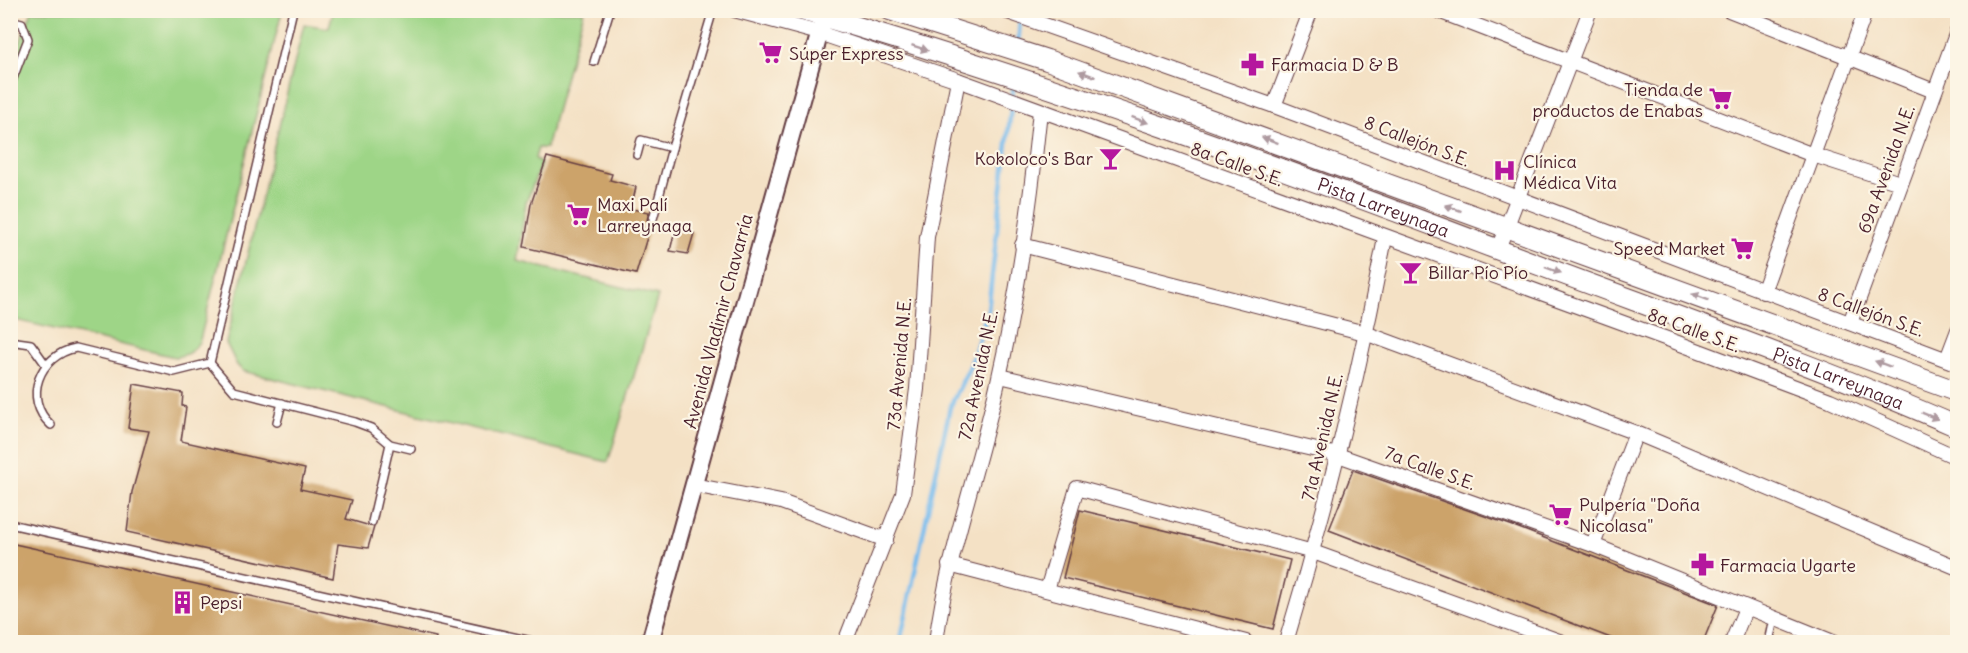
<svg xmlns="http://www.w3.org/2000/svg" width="1968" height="653" viewBox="0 0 1968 653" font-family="Delius,sans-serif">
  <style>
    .green { fill: #9ed587; stroke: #747a59; stroke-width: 1.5 }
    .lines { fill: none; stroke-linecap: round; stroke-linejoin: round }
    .stream { stroke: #77bcee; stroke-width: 4.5 }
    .building { fill: #cca36b }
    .service-casing { stroke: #643c42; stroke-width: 10 }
    .minor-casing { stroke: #643c42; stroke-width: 16 }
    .tertiary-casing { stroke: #643c42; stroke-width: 20 }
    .secondary-casing { stroke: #643c42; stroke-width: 22 }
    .service { stroke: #fff; stroke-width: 7 }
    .minor { stroke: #fff; stroke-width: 14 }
    .tertiary { stroke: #fff; stroke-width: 16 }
    .secondary { stroke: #fff; stroke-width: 20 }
    .oneway { fill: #ae9aa0 }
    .labels { text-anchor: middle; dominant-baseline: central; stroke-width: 4.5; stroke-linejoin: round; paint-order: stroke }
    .poi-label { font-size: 18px; fill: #4a1f2b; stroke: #fcf5e5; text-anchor: start }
    .street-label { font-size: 18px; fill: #4a1f2b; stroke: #fcf5e5 }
  </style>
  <rect width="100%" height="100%" fill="#fcf5e5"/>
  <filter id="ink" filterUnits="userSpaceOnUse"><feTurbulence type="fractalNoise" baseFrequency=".0167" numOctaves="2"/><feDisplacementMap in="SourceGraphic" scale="12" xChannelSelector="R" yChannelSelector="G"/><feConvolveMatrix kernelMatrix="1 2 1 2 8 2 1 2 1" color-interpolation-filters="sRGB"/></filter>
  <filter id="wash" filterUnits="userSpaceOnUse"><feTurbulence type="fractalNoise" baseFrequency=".008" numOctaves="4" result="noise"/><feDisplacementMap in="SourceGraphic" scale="24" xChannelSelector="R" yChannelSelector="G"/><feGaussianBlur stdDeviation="1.35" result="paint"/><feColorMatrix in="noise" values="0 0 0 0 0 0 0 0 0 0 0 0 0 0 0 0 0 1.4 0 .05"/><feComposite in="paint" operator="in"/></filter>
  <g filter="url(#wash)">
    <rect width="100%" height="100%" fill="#f4e1c5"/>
    <g class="green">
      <path d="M32,11H282L200,340C194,351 188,355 175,357L11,319L10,68Z"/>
      <path d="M333,11H584L546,148H538L535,158L541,164L526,203L517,261L658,296L608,462L243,371L237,365L226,343L304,24L329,28Z"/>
    </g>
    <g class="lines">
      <g class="stream">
        <path d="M1018,47L1020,19"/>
        <path d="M900,642L950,407L971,364L988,310L1014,82"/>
      </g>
    </g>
    <g id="blocks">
      <g class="building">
        <path d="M547,157L612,174L610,180L636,187L631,209L649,212L647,220L651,224L636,274L524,247L531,204Z"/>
        <path d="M675,230L694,233L688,254L670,251Z"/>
        <path d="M134,384L183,393L182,406L186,407L181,441L305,469L300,489L352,500L346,519L374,527L368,548L338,544L333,578L127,532L132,492L149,431L128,428Z"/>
        <path d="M1353,470L1516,527L1718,605L1703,642H1621L1329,530Z"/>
        <path d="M1080,510L1290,560L1273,629L1063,578Z"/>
        <path d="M10,543L436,637L435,642H10Z"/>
      </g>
    </g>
  </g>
  <g filter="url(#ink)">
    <use href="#blocks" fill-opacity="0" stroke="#643c42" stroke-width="1.5"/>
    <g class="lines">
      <defs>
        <g id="service">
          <path d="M10,20L22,23L28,39L10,86"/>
          <path d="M594,62L610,10"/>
          <path d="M637,155L641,140L672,148L713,10"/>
          <path d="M653,219L672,148"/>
          <path d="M10,341L31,344L46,365"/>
          <path d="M210,363L293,10"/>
          <path d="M210,363L234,391L355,422L371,428L390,444L411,449"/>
          <path d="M277,422L282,403"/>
          <path d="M51,425C22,399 39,355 76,348L174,372L210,363"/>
          <path d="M372,522L390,444"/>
          <path d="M10,524L536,642"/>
          <path d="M1769,642L1774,619"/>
        </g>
        <g id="minor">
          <path d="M734,10L819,33L958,80L1670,340L1830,400L1958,458"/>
          <path d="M1002,10L1274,106L1958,364"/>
          <path d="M1436,10L1813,155L1900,183"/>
          <path d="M1729,10L1934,91"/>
          <path d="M1274,106L1311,10"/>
          <path d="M1022,245L1365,333L1636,433L1958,568"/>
          <path d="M1498,249L1590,10"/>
          <path d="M1763,292L1866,10"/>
          <path d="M1850,323L1958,29"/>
          <path d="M1947,359L1958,330"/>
          <path d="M1000,376L1338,455L1593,545L1833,642"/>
          <path d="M693,485L781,502L886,540"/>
          <path d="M1593,545L1636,433"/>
          <path d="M949,565L1246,642"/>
          <path d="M1047,590L1077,488L1313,552L1562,642"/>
          <path d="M845,642L903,494L917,389L927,237L958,80"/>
          <path d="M936,642C948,551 980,466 999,377C1019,290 1031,199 1040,111"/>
          <path d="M1286,642C1326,510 1359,374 1385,238"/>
          <path d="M1732,642L1746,608"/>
        </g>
        <path id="tertiary" d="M650,642L826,10"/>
        <g id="secondary">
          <path id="s1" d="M801,10C1044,81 1283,168 1520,258C1666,313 1814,364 1958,427"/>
          <path d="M890,10L1047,60L1958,392"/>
        </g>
      </defs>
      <use href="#service" class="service-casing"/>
      <use href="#minor" class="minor-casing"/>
      <use href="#tertiary" class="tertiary-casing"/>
      <use href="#secondary" class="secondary-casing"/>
      <use href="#service" class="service"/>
      <use href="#minor" class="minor"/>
      <use href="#tertiary" class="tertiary"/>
      <use href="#secondary" class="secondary"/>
    </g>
    <defs><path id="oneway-solid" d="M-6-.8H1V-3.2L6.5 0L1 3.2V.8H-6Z" transform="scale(1.5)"/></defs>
    <g class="oneway">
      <use href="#oneway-solid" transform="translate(920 48) rotate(18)"/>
      <use href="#oneway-solid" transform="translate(1087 74) rotate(-160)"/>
      <use href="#oneway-solid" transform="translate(1140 120) rotate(20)"/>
      <use href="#oneway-solid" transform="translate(1270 140) rotate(-160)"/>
      <use href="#oneway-solid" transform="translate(1453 208) rotate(-160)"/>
      <use href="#oneway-solid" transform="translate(1553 270) rotate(20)"/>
      <use href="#oneway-solid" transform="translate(1700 297) rotate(-160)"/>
      <use href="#oneway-solid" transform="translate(1883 364) rotate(-160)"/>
      <use href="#oneway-solid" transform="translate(1930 416) rotate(22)"/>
    </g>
  </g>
  <defs>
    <symbol id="supermarket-bare" viewBox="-9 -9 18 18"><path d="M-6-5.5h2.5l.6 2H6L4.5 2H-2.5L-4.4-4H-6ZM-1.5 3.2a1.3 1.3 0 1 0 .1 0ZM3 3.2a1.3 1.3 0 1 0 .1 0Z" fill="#b5179e" stroke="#fcf5e5" stroke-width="2.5" paint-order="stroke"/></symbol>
    <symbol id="pharmacy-bare" viewBox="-9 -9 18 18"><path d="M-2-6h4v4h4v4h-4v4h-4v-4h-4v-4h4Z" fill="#b5179e" stroke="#fcf5e5" stroke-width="2.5" paint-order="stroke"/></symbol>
    <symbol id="bar-bare" viewBox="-9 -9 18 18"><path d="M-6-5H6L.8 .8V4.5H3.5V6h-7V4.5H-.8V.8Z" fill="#b5179e" stroke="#fcf5e5" stroke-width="2.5" paint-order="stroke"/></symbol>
    <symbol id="hospital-bare" viewBox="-9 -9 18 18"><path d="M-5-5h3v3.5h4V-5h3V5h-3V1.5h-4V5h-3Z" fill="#b5179e" stroke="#fcf5e5" stroke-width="2.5" paint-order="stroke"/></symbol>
    <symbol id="building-bare" viewBox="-9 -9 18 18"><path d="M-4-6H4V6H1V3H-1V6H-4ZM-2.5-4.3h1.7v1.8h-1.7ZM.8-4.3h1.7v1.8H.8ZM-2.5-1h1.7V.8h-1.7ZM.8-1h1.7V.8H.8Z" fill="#b5179e" stroke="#fcf5e5" stroke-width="2.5" paint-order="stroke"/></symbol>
  </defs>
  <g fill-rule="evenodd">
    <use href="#supermarket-bare" x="754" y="36" width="33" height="33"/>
    <use href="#pharmacy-bare" x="1236" y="48" width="33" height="33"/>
    <use href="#supermarket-bare" x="1704" y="82" width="33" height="33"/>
    <use href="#bar-bare" x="1094" y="142" width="33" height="33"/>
    <use href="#hospital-bare" x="1488" y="154" width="33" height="33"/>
    <use href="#supermarket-bare" x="562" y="198" width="33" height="33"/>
    <use href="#supermarket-bare" x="1726" y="232" width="33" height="33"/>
    <use href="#bar-bare" x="1394" y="256" width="33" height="33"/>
    <use href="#supermarket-bare" x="1544" y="498" width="33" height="33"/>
    <use href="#pharmacy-bare" x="1686" y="548" width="33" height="33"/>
    <use href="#building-bare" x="166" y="586" width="33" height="33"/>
  </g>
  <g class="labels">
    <g class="poi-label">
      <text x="789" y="53">Súper Express</text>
      <text x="1271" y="64">Farmacia D &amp; B</text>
      <text x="1703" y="89" text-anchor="end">Tienda de<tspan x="1703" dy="21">productos de Enabas</tspan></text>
      <text x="1093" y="158" text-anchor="end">Kokoloco's Bar</text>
      <text x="1523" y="161">Clínica<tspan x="1523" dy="21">Médica Vita</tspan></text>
      <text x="597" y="204">Maxi Palí<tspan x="597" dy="21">Larreynaga</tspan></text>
      <text x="1725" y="248" text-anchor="end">Speed Market</text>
      <text x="1428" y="272">Billar Pío Pío</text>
      <text x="1579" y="504">Pulpería "Doña<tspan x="1579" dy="21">Nicolasa"</tspan></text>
      <text x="1720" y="565">Farmacia Ugarte</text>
      <text x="200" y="602">Pepsi</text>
    </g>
    <g class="street-label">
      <text transform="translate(1417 141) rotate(21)">8 Callejón S.E.</text>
      <text transform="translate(1237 164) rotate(20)">8a Calle S.E.</text>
      <text transform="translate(1886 169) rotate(-70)">69a Avenida N.E.</text>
      <text stroke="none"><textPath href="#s1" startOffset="615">Pista Larreynaga</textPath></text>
      <text transform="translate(1871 312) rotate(20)">8 Callejón S.E.</text>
      <text transform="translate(718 321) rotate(-75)">Avenida Vladimir Chavarría</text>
      <text transform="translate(1694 330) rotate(20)">8a Calle S.E.</text>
      <text transform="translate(899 364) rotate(-85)">73a Avenida N.E.</text>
      <text transform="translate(978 375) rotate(-78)">72a Avenida N.E.</text>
      <text stroke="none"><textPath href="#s1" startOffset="1101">Pista Larreynaga</textPath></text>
      <text transform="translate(1322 437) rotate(-77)">71a Avenida N.E.</text>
      <text transform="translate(1430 468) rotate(20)">7a Calle S.E.</text>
    </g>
  </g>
  <rect width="1968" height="653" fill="none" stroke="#fcf5e5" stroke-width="36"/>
</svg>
